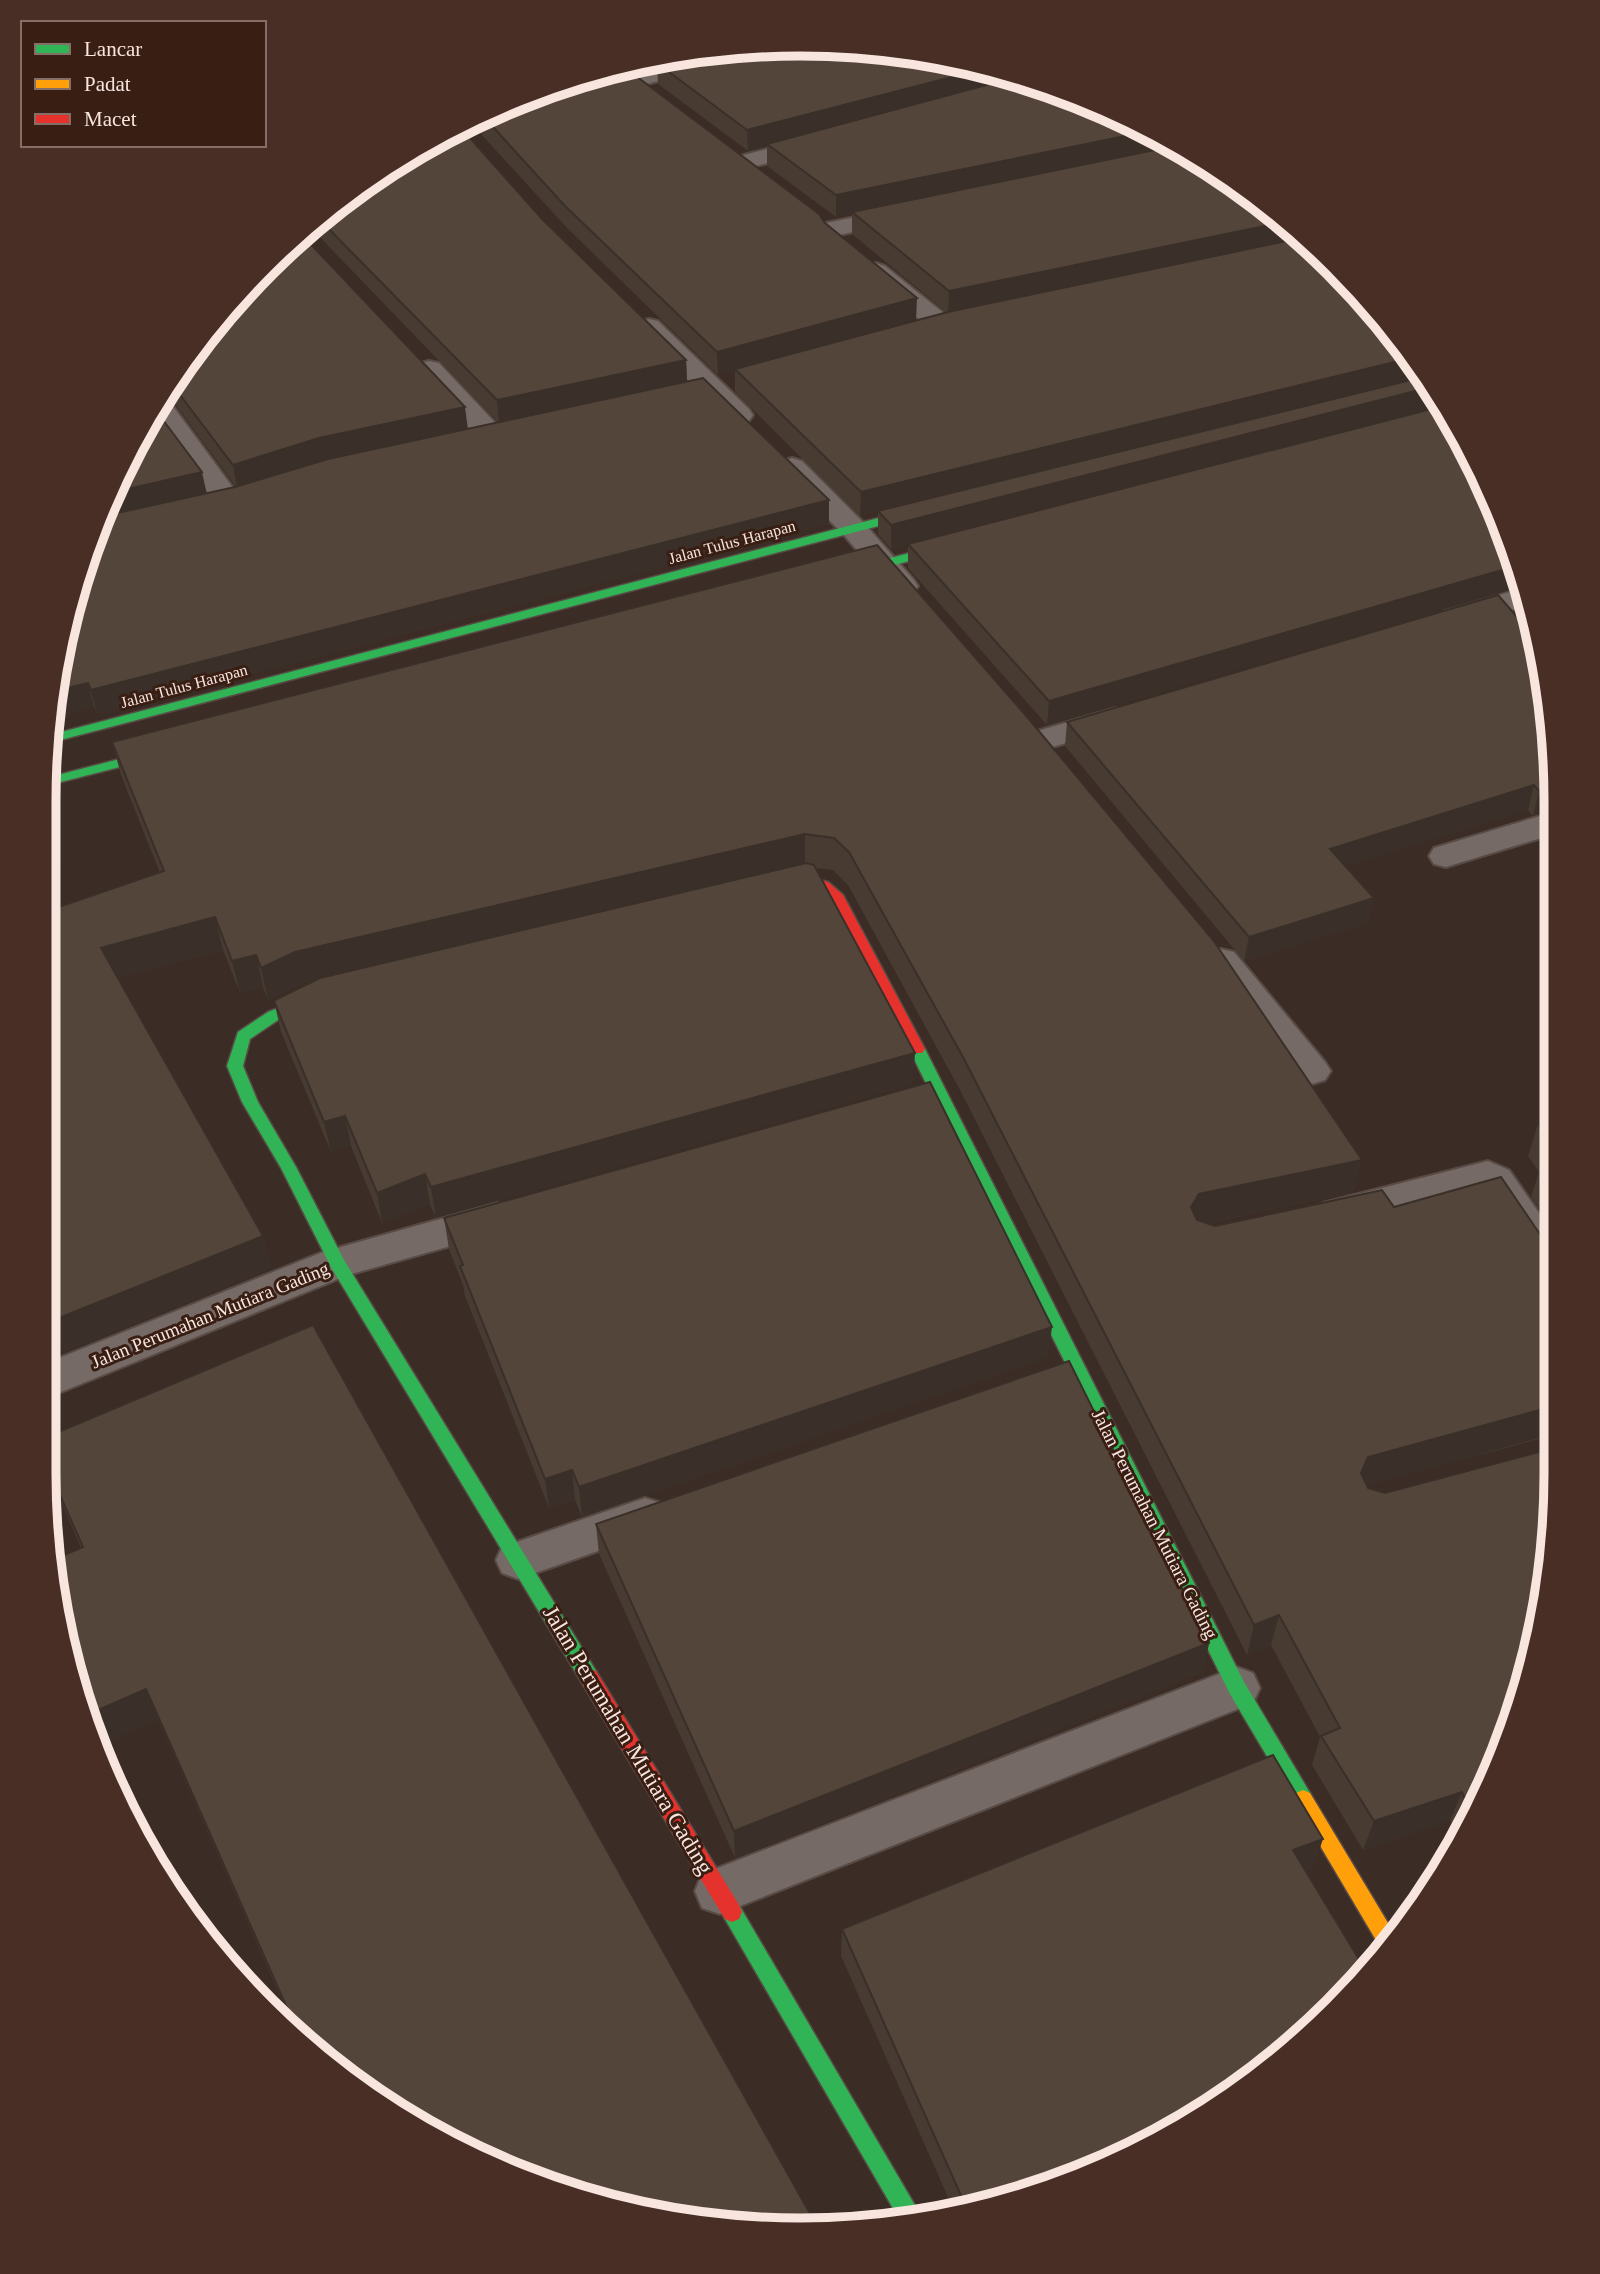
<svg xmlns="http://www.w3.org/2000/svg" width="1600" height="2274" viewBox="0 0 1600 2274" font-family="'Times New Roman',serif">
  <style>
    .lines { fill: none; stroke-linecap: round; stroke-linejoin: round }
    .street-casing { stroke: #584b45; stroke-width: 4 }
    .fast-casing { stroke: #584b45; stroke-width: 3 }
    .slow-casing { stroke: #584b45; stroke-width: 3 }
    .jam-casing { stroke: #584b45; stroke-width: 3 }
    .street { fill: #766a66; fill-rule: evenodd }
    .fast { fill: #30b455; fill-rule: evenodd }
    .slow { fill: #ff9f0a; fill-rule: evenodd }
    .jam { fill: #e5322d; fill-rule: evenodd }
    .wall { fill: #473b32; fill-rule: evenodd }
    .shaded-wall { fill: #3a3029 }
    .building { fill: #53453a; stroke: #3a3029; stroke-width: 2 }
    .labels { text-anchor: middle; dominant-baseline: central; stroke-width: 6; stroke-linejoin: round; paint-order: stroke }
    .far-street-label { font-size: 16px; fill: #f8e5de; stroke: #391e14 }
    .street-label { font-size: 19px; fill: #f8e5de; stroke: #391e14 }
    .near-street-label { font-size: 23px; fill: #f8e5de; stroke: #391e14 }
    .rim { fill: none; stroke: #f8e5de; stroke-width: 9 }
  </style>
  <rect width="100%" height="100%" fill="#3b2c26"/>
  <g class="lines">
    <defs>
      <g id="street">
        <path d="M779,48L776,53L592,97L530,103L521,100L550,87L592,83L735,49Z"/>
        <path d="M818,136L826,138L830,143L826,148L741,170L732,168L729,163L732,158Z"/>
        <path d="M904,207L913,209L916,214L913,219L830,237L821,234L817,229L821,224Z"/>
        <path d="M876,263L885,266L951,319L955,325L951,331H933L867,276L863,271L867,266Z"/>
        <path d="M649,319L658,321L749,409L753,415L749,421H729L640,333L636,327L640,321Z"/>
        <path d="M429,361L439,363L502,430L506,436L502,442L492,444L482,442L419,375L415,369L419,363Z"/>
        <path d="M162,397L167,398L239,496L244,502L239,508L229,511L219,508L150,414Z"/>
        <path d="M792,458L802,461L864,523L914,580L918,586L914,592L903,595L892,592L844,535L782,473L778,467L782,461Z"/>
        <path d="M1524,588L1531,605L1456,626L1445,624L1441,617L1445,610Z"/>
        <path d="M1116,708L1127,711L1132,718L1127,725L1039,751L1027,748L1023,741L1027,734Z"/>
        <path d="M1550,813L1551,835L1446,867L1434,864L1429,856L1434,848Z"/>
        <path d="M1221,949L1234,952L1325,1062L1331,1071L1325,1080L1312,1084L1299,1080L1208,970L1203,961L1208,952Z"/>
        <path d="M1488,1161L1509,1170L1553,1233V1280L1539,1276L1482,1191L1337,1229L1323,1225L1317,1214L1323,1203Z"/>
        <path d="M497,1203L511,1207L517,1218L511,1229L348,1275L44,1399V1364L323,1252Z"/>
        <path d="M645,1498L661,1503L667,1516L661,1529L518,1579L502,1573L496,1560L502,1547Z"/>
        <path d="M1237,1667L1253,1673L1260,1688L1253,1703L720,1914L702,1908L695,1891L702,1874Z"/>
      </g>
      <g id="fast">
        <path d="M928,505L932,506V512L49,743L50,735Z"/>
        <path d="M959,540L963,541V547L841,579L835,575L837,572Z"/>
        <path d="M170,746L177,750L175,753L45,786L46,778Z"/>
        <path d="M326,989L331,990L333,994L331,998L278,1020L250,1039L243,1066L258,1102L296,1167L344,1260L596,1671L598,1677L596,1683L589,1685L582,1683L331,1267L281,1168L242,1102L227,1066L238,1032L268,1012Z"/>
        <path d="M917,1044L925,1049L1244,1682L1310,1793L1313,1799L1310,1805L1303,1808L1296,1805L1230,1694L909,1049Z"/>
        <path d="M732,1902L739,1905L923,2219L901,2222L725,1919L722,1912L725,1905Z"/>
      </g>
      <path id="slow" d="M1303,1790L1310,1793L1397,1938L1383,1952L1296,1805L1293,1799L1296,1793Z"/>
      <g id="jam">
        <path d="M808,877L828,882L843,895L925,1049L922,1053H912L832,901C814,882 797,887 773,893L766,888L773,883Z"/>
        <path d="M589,1669L596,1671L739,1905L742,1912L739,1919L732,1922L725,1919L582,1683L580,1677L582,1671Z"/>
      </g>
    </defs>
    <use href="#street" class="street-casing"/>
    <use href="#fast" class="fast-casing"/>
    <use href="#slow" class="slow-casing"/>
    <use href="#jam" class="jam-casing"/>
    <use href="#street" class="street"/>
    <use href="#fast" class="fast"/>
    <use href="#slow" class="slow"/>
    <use href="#jam" class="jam"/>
  </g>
  <g class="wall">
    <path d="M701,50L1478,466L1524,586L1047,725L908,568V544L891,549L878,534V511L860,516L735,392V370L718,375L566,227L471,123L557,84ZM657,65L658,84L748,151L767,146V166L836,217L852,214V234L946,312L916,320L825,223L630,71Z"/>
    <path d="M422,145L542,219L686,360L687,381L829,500V524L97,714L94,707L66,715L60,701L53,702L58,652L206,494L236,487L169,396L163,395L200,339L468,429L498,422L309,226Z"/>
    <path d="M877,545L1354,1192L1208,1223L1215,1226L1394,1207L1553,1247L1554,1435L1367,1485L1478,1808L1459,1840L1450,1820L1363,1850L1312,1765L1320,1737L1271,1645L1247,1655L961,1092L848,885L833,870L816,868L913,1084L436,1218L430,1204L382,1223L351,1146L331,1152L281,1032L274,1001L311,982L301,984L268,1000L263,987L240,993L223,950L118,978L263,1236L271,1268L44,1360V912L160,873L121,775L112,742Z"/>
    <path d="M1527,596L1530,604L1534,620L1524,609Z"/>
    <path d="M1532,634L1550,701V811L1533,816L1528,810L1346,866L1368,923L1244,961L1065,746L1067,722Z"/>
    <path d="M1552,1121L1553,1229L1531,1197L1539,1172L1528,1156L1538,1124Z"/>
    <path d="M444,1218L1048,1357L582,1517L575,1500L549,1508L465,1296L463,1285L449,1249Z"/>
    <path d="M44,1438L422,2129L300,2041L158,1719L102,1744L69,1666L81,1548L44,1462Z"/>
    <path d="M596,1524L1209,1643L1203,1672L735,1858L599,1554Z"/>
    <path d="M1314,1866L1305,1870L1134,2152L955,2213L841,1956L842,1929Z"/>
  </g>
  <g class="shaded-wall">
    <path d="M701,50H721L657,63V65L592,80L559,84Z"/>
    <path d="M987,68L995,69L1023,80L767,144V146L748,151L747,130Z"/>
    <path d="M1150,131L1175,147L852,212V214L836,217V195Z"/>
    <path d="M1284,222L1303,240L948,313L949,291Z"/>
    <path d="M917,298L916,321L718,375L717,352Z"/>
    <path d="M1407,359L1420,378L860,516L861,492Z"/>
    <path d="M686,360L687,382L499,423L497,400Z"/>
    <path d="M1427,388L1439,407L891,549V525Z"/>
    <path d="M465,407L468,430L237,488L233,465L319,438Z"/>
    <path d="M202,472L207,495L98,521L101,511L110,493Z"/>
    <path d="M829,500V524L97,714L91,690Z"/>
    <path d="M1516,566L1524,586L1047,725L1049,701Z"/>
    <path d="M88,683L94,707L66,715L59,690Z"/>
    <path d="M1534,785L1528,810L1325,873L1330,849Z"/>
    <path d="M1550,789V811L1533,816L1539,791Z"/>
    <path d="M805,834V866L301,984L268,1000L261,968L295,952Z"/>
    <path d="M1374,898L1368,923L1244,961L1249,937Z"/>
    <path d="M215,917L223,950L110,980L101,948Z"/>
    <path d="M256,955L263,987L240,993L232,961Z"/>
    <path d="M915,1053L913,1084L436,1218L431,1187Z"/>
    <path d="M345,1116L351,1146L331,1152L324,1122Z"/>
    <path d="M1362,1160L1354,1192L1193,1226L1191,1207L1199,1194Z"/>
    <path d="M425,1174L430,1204L382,1223L377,1193Z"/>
    <path d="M263,1236L271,1268L44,1360V1324Z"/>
    <path d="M1052,1327L1048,1357L582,1517L579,1487Z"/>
    <path d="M1554,1406L1553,1434L1359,1488L1361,1473L1368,1457Z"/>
    <path d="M572,1470L575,1500L549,1508L545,1479Z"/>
    <path d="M1279,1615L1271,1645L1247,1655L1254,1625Z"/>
    <path d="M1209,1643L1203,1672L735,1858L734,1831Z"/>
    <path d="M146,1689L158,1719L102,1744L89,1714Z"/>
    <path d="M1462,1792L1450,1820L1363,1850L1374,1821Z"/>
    <path d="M1323,1839L1314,1866L1284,1877L1293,1850Z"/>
  </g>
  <g class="building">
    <path d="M849,45L987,68L747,130L657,63L713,50Z"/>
    <path d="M628,70L819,214L825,223L917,298L717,352L564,205L484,117L557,84L574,80L591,78Z"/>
    <path d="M1016,77L1134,122L1150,131L836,195L767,144Z"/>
    <path d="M461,128L542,219L686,360L497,400L319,219L422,145Z"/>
    <path d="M1174,146L1260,200L1284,222L949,291L852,212Z"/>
    <path d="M300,233L465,407L319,438L233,465L171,383L200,339Z"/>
    <path d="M1301,238L1368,301L1407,359L861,492L735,369L948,312Z"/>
    <path d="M703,378L829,500L91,690L88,683L59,690L55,682L58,652L99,517L235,487L328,459Z"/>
    <path d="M1419,378L1427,388L891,525L878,511Z"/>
    <path d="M1439,407L1478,466L1516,566L1049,701L908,544Z"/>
    <path d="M154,408L202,472L110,493L145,422Z"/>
    <path d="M877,545L1028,718L1213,940L1362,1160L1199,1194L1191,1207L1197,1220L1215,1226L1382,1190L1394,1207L1501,1177L1548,1246L1553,1247L1554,1406L1368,1457L1361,1473L1368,1488L1385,1493L1554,1448L1555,1523L1531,1669L1478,1808L1473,1817L1462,1792L1374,1821L1321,1736L1340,1728L1279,1615L1254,1625L964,1059L849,852L834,838L805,834L295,952L261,968L256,955L232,961L215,917L101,948L263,1236L44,1324V912L164,871L112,742Z"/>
    <path d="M1498,595L1532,634H1536L1550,701V789L1539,791L1534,785L1330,849L1374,898L1249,937L1067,722Z"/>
    <path d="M806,863L814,865L915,1053L431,1187L425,1174L377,1193L345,1116L324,1122L274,1001L281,997L320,978Z"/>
    <path d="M930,1082L1052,1327L579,1487L572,1470L545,1479L460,1266L463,1265L444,1218Z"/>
    <path d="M1552,1121V1144L1538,1124Z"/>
    <path d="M1552,1162L1553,1181L1542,1165Z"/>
    <path d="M313,1325L818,2228L702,2224L510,2173L422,2129L303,2044L146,1689L89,1714L69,1666L55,1559L83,1547L44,1459V1438Z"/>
    <path d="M1069,1361L1209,1643L734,1831L596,1524Z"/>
    <path d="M1273,1755L1323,1839L1293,1850L1366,1971L1299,2042L1134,2152L967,2209L842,1929Z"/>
  </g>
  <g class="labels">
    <g class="far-street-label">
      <text transform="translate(732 542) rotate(-15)">Jalan Tulus Harapan</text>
      <text transform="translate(184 686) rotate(-15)">Jalan Tulus Harapan</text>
    </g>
    <g class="street-label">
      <text transform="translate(210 1315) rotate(-22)">Jalan Perumahan Mutiara Gading</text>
      <text transform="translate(1155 1524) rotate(63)">Jalan Perumahan Mutiara Gading</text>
    </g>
    <g class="near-street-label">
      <text transform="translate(628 1740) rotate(59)">Jalan Perumahan Mutiara Gading</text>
    </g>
  </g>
  <path d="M0 0H1600V2274H0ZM800 56H800A744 744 0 0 1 1544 800V1474A744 744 0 0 1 800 2218H800A744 744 0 0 1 56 1474V800A744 744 0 0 1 800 56Z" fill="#482e24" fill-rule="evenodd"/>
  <path class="rim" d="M800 56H800A744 744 0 0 1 1544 800V1474A744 744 0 0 1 800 2218H800A744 744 0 0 1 56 1474V800A744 744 0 0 1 800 56Z"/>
  <rect x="21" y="21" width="245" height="126" fill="#391e14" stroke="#856e65" stroke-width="2"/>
  <rect x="35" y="44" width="35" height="10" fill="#30b455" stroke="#856e65" stroke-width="2"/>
  <text x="84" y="56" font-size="21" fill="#f8e5de">Lancar</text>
  <rect x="35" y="79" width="35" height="10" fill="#ff9f0a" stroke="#856e65" stroke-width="2"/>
  <text x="84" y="91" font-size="21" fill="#f8e5de">Padat</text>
  <rect x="35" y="114" width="35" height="10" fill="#e5322d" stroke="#856e65" stroke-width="2"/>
  <text x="84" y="126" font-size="21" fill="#f8e5de">Macet</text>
</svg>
